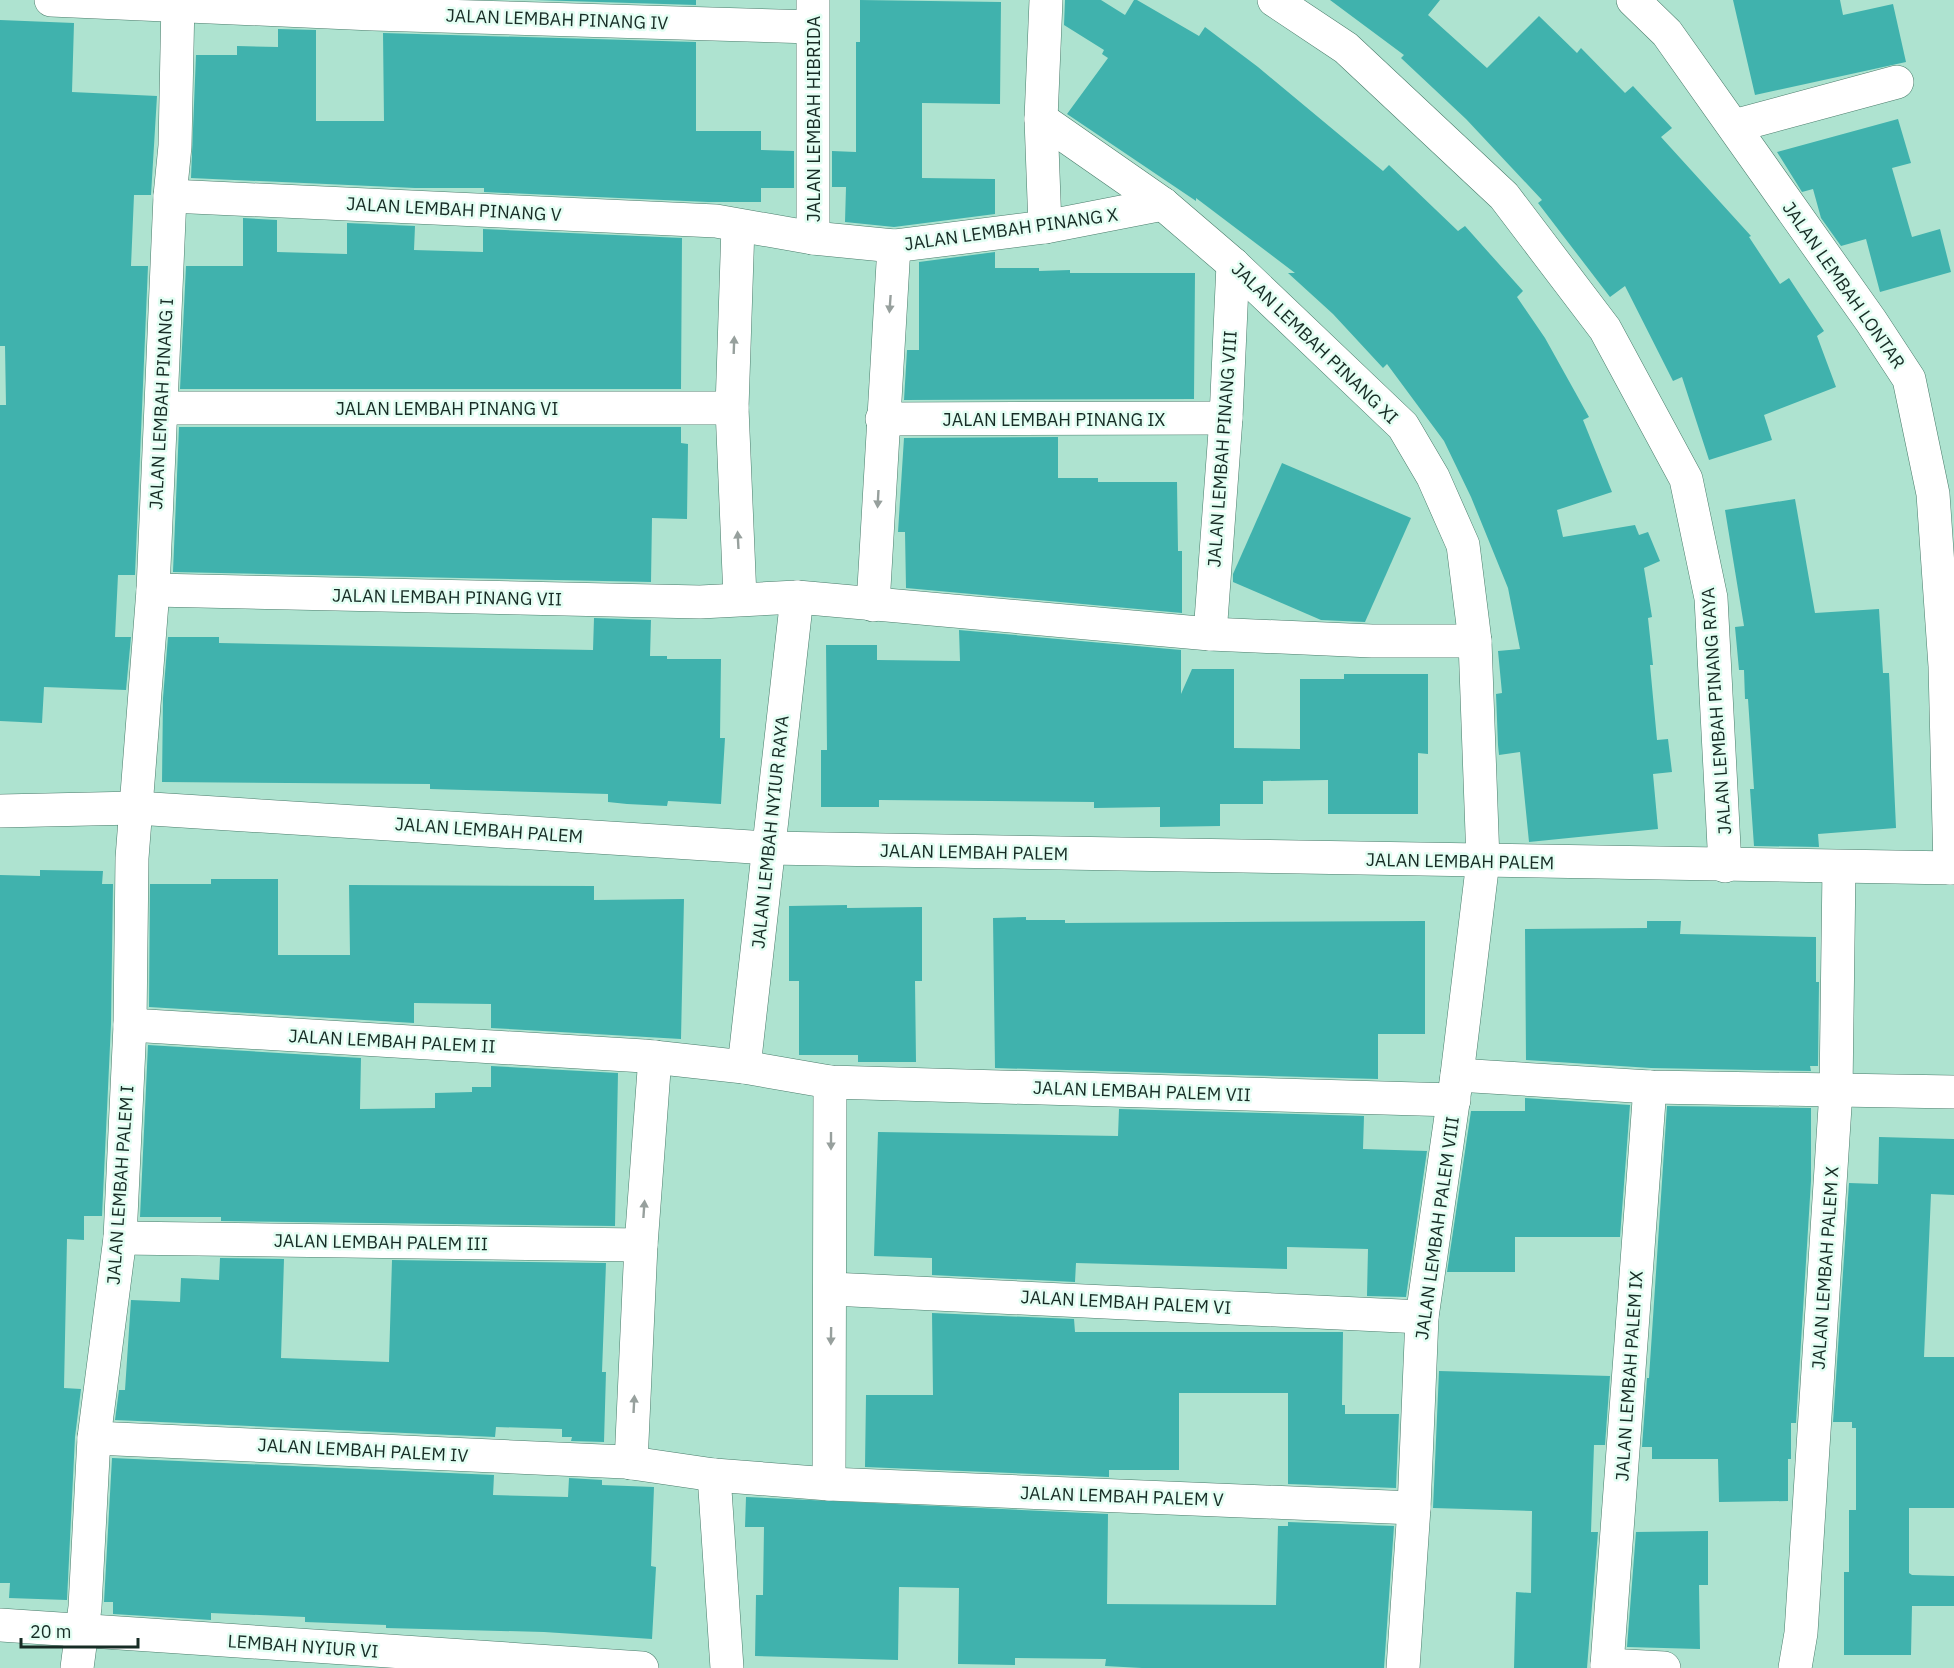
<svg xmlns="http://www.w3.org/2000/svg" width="1954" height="1668" viewBox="0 0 1954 1668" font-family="'IBM Plex Sans',sans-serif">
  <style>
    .building { fill: #40b2ad }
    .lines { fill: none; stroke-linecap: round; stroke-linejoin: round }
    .minor-casing { stroke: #4a7c6b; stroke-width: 34 }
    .minor { stroke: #fff; stroke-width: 33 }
    .oneway { fill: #97a09d }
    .labels { text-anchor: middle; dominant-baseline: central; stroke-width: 5; stroke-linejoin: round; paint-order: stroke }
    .street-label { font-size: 18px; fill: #172c25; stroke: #e3fef3 }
  </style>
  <rect width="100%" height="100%" fill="#aee3d0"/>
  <g class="building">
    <path d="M534,0H696V5Z"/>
    <path d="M860,0L1001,2L1000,104L922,103V178L995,179V214L894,227L845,222L846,187H832V151L856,152V42H860Z"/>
    <path d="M1065,0H1101L1125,15L1134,0H1137L1199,36L1205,27L1258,67L1383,171L1389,165L1458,231L1465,226L1523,291L1517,297L1545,338L1589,417L1583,420L1612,492L1557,510L1563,537L1635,525L1639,535L1648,532L1660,561L1644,568L1652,617L1648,618L1653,665H1650L1657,740L1668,739L1672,772L1653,774L1658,829L1529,842L1520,752L1499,755L1498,745L1496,694L1502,693L1498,651L1520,649L1508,588L1471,497L1444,441L1387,364L1383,368L1333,314L1288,273H1295L1196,198V201L1067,114L1108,58L1102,54L1104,50L1064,25Z"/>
    <path d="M1330,0H1440L1428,15L1487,68L1539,16L1577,53L1581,48L1625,93L1633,86L1672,128L1661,137L1751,236L1749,237L1780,284L1789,278L1824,331L1817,336L1836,387L1764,415L1772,440L1709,460L1682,377L1673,381L1625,286L1610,297L1538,203L1542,200L1466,119L1401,58L1404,55Z"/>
    <path d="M1733,0H1840L1843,15L1893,4L1906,62L1755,95Z"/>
    <path d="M0,20L74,23L72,92L157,96L151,195H134L131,266H148L135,575H118L115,637H131L126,690L44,687L42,723L0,721V405H6L5,346H0Z"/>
    <path d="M278,29L316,30V121H384L383,33L696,42V131H761V150L794,151V188H761V202H708L484,192V188H415L191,178L196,55H237V46L278,47Z"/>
    <path d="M1898,119L1911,163L1892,168L1912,237L1940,229L1951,272L1880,292L1866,239L1841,246L1821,218L1813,189L1802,192L1777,152Z"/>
    <path d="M243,218L277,220V252L347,254V223L415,226L414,250L483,252V229L682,238L681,389H180L186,266H243Z"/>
    <path d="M995,252V268H1039V271L1070,270V273H1195L1194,399L904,400L907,350H919V262Z"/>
    <path d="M179,427H681V443L688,444L687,519L652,518L651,582L173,572Z"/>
    <path d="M1058,437V478H1098V482H1177L1178,551H1182V613L906,588L905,532H898L904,438Z"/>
    <path d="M1282,463L1411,518L1365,622L1321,620L1233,582V574Z"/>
    <path d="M1795,499L1815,613L1879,609L1883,673H1889L1896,828L1818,834L1819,847L1754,846L1750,789H1754L1748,699H1745L1744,670H1739L1735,627L1744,626L1725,510Z"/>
    <path d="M594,618L651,620L650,656H667V659H721L720,738H725L721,804L668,801L667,806L627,804L608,802V794L430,789V784L162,782L163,698L168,637H219V643L593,650Z"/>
    <path d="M959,630L1181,650V694L1192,669H1234V748L1300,749V679H1344V674H1428V754L1418,753V814H1328V780L1263,781V804H1220V826L1160,827V807L1094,808V802L879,800V807H821V750H827L826,645H877V660L960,661Z"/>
    <path d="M40,870L103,871L102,884H113L111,1024L102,1216H84V1240L67,1239L64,1388L81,1389L75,1437L67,1600L9,1598L10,1583H0V875L40,876Z"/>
    <path d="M211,879H278V955H350L349,885L594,886V900L684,899L681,1039L491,1028V1004L414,1003V1023L149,1007L150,884H211Z"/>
    <path d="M847,905V908L922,907V981H915L916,1062H858V1055H799V981H789V906Z"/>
    <path d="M1026,917V920H1065V923L1425,921V1034H1378V1079L995,1068L993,918Z"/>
    <path d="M1647,921H1681L1680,934L1816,937V982H1819L1818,1066H1810L1811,1071L1651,1068L1526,1060L1525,929L1647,928Z"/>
    <path d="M148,1045L361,1058L360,1109L435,1108V1093L472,1092V1087H491V1066L618,1073L615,1226L221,1221V1217H140Z"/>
    <path d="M1525,1098L1630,1105L1620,1237H1515V1272H1447L1471,1111H1525Z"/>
    <path d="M1667,1106L1811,1108V1181L1796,1423H1791V1459H1788V1501L1719,1502L1718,1459H1652V1447H1642L1647,1378H1649Z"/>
    <path d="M1119,1109L1364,1116L1363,1149L1427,1151L1406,1297L1367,1296L1368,1249L1287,1247V1269L1076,1263L1075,1282L932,1275V1258L874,1256L878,1132L1118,1136Z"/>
    <path d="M1879,1137L1954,1139V1195L1931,1194L1924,1357H1954V1508H1909V1573L1912,1575L1954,1576V1606H1912L1911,1655H1844V1572H1849V1510H1856V1428H1852V1422H1833L1849,1183L1878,1184Z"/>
    <path d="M220,1258L284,1259L281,1358L389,1362L392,1260L606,1263L602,1372H606L604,1442L571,1441L572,1437H562V1429L496,1427L495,1437L115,1420L119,1390H125L131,1300L180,1302L181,1278L219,1280Z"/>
    <path d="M932,1313L1074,1319L1075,1332H1343L1342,1405H1345V1414H1399L1396,1488L1288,1484V1393H1179V1470H1109V1477L865,1467L866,1395H933Z"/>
    <path d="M1439,1371L1610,1376L1605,1445H1594L1591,1532H1598L1587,1668H1514L1516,1592L1531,1593L1532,1511L1433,1508Z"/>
    <path d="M112,1458L494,1475L493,1495L568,1497L569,1478L602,1480V1485L654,1487L651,1566L656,1567L652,1639L544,1632L386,1628V1625L305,1622V1617L211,1613V1620L113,1614V1602H104Z"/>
    <path d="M746,1497L1108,1514L1107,1604L1276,1605L1278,1526H1288V1522L1394,1526L1384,1668H1142L1105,1666L1106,1659L1015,1658V1665L958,1664L959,1588L899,1587L898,1660L755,1656L756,1595H763L764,1527H745Z"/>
    <path d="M1708,1531V1585H1699L1700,1649L1627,1647L1636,1532Z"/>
  </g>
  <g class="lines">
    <defs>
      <g id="minor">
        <path d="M51,0L373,14L812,27"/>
        <path d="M813,0V238"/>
        <path d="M1274,0L1346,48L1504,196L1605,329L1686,479L1711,598L1725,866"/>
        <path d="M1633,0L1667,33L1871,321L1909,379L1933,494L1945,666L1950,868"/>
        <path d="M1041,119L1163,204L1233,264L1403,426L1433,477L1463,545L1475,641L1483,861L1457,1075L1422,1317L1414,1508L1403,1668"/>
        <path d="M1734,126L1897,82"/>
        <path d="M170,196L716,221L813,238L894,246L1045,227L1163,204"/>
        <path d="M738,226L732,408L740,598"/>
        <path d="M1045,227L1041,119L1046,0"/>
        <path d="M162,408H732"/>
        <path d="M882,419L1226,418"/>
        <path d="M153,590L700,602L797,597L1210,634L1372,641H1475"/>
        <path d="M873,605L894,246"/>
        <path d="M1210,634L1226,418L1233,264"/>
        <path d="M0,811L136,808L768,848L1954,868"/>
        <path d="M130,1025L644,1056L744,1067L830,1082L1454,1100"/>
        <path d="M744,1067L797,597"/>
        <path d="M1457,1075L1650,1087L1954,1092"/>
        <path d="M120,1238L641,1245"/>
        <path d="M831,1289L1422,1317"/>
        <path d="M94,1438L625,1462L714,1475L829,1484L1414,1508"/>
        <path d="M631,1463L641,1245L655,1057"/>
        <path d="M714,1475L727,1668"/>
        <path d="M829,1484L830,1082"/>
        <path d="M0,1625L642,1668"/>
        <path d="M1607,1665L1650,1087"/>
        <path d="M77,1668L85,1607L94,1438L120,1238L130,1025L132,858L153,590L170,196L175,146L178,0"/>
        <path d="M1607,1668V1665L1664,1668"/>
        <path d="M1795,1668L1801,1633L1836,1091L1839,868"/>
      </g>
    </defs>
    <use href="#minor" class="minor-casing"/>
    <use href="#minor" class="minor"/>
  </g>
  <defs><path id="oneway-solid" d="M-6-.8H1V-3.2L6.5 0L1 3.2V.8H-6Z" transform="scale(1.5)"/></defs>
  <g class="oneway">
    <use href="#oneway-solid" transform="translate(890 304) rotate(94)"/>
    <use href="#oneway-solid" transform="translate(734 345) rotate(-88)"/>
    <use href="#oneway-solid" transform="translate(878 499) rotate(93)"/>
    <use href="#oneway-solid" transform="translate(738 540) rotate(-93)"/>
    <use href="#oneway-solid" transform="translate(831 1141) rotate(90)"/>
    <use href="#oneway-solid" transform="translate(644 1209) rotate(-86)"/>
    <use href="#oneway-solid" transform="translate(831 1336) rotate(91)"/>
    <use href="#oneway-solid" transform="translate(634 1404) rotate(-87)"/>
  </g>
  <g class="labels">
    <g class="street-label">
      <text transform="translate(557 19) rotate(2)">JALAN LEMBAH PINANG IV</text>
      <text transform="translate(813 119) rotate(-90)">JALAN LEMBAH HIBRIDA</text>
      <text transform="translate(454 209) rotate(3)">JALAN LEMBAH PINANG V</text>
      <text transform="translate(1011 229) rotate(-8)">JALAN LEMBAH PINANG X</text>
      <text transform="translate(1844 285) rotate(55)">JALAN LEMBAH LONTAR</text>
      <text transform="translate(1315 343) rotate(44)">JALAN LEMBAH PINANG XI</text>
      <text transform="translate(161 404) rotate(-87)">JALAN LEMBAH PINANG I</text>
      <text x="447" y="408">JALAN LEMBAH PINANG VI</text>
      <text x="1054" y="419">JALAN LEMBAH PINANG IX</text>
      <text transform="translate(1222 449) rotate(-86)">JALAN LEMBAH PINANG VIII</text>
      <text transform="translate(447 597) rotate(1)">JALAN LEMBAH PINANG VII</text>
      <text transform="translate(1716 711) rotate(-94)">JALAN LEMBAH PINANG RAYA</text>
      <text transform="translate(489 830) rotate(4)">JALAN LEMBAH PALEM</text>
      <text transform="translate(770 832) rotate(-84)">JALAN LEMBAH NYIUR RAYA</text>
      <text transform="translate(974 852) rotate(1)">JALAN LEMBAH PALEM</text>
      <text transform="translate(1460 861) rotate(1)">JALAN LEMBAH PALEM</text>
      <text transform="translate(392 1041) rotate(3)">JALAN LEMBAH PALEM II</text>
      <text transform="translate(1142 1091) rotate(2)">JALAN LEMBAH PALEM VII</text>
      <text transform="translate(120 1185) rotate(-86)">JALAN LEMBAH PALEM I</text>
      <text transform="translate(1437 1228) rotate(-82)">JALAN LEMBAH PALEM VIII</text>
      <text transform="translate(381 1242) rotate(1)">JALAN LEMBAH PALEM III</text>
      <text transform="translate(1825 1268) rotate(-86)">JALAN LEMBAH PALEM X</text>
      <text transform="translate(1126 1302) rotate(3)">JALAN LEMBAH PALEM VI</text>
      <text transform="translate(1629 1376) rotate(-86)">JALAN LEMBAH PALEM IX</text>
      <text transform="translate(363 1450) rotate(3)">JALAN LEMBAH PALEM IV</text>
      <text transform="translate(1122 1496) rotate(2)">JALAN LEMBAH PALEM V</text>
      <text transform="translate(303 1646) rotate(4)">LEMBAH NYIUR VI</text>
    </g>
  </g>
  <path d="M21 1638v9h117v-9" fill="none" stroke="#172c25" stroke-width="3"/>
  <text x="30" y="1638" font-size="18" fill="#172c25" stroke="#e3fef3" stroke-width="4.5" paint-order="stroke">20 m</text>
</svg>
